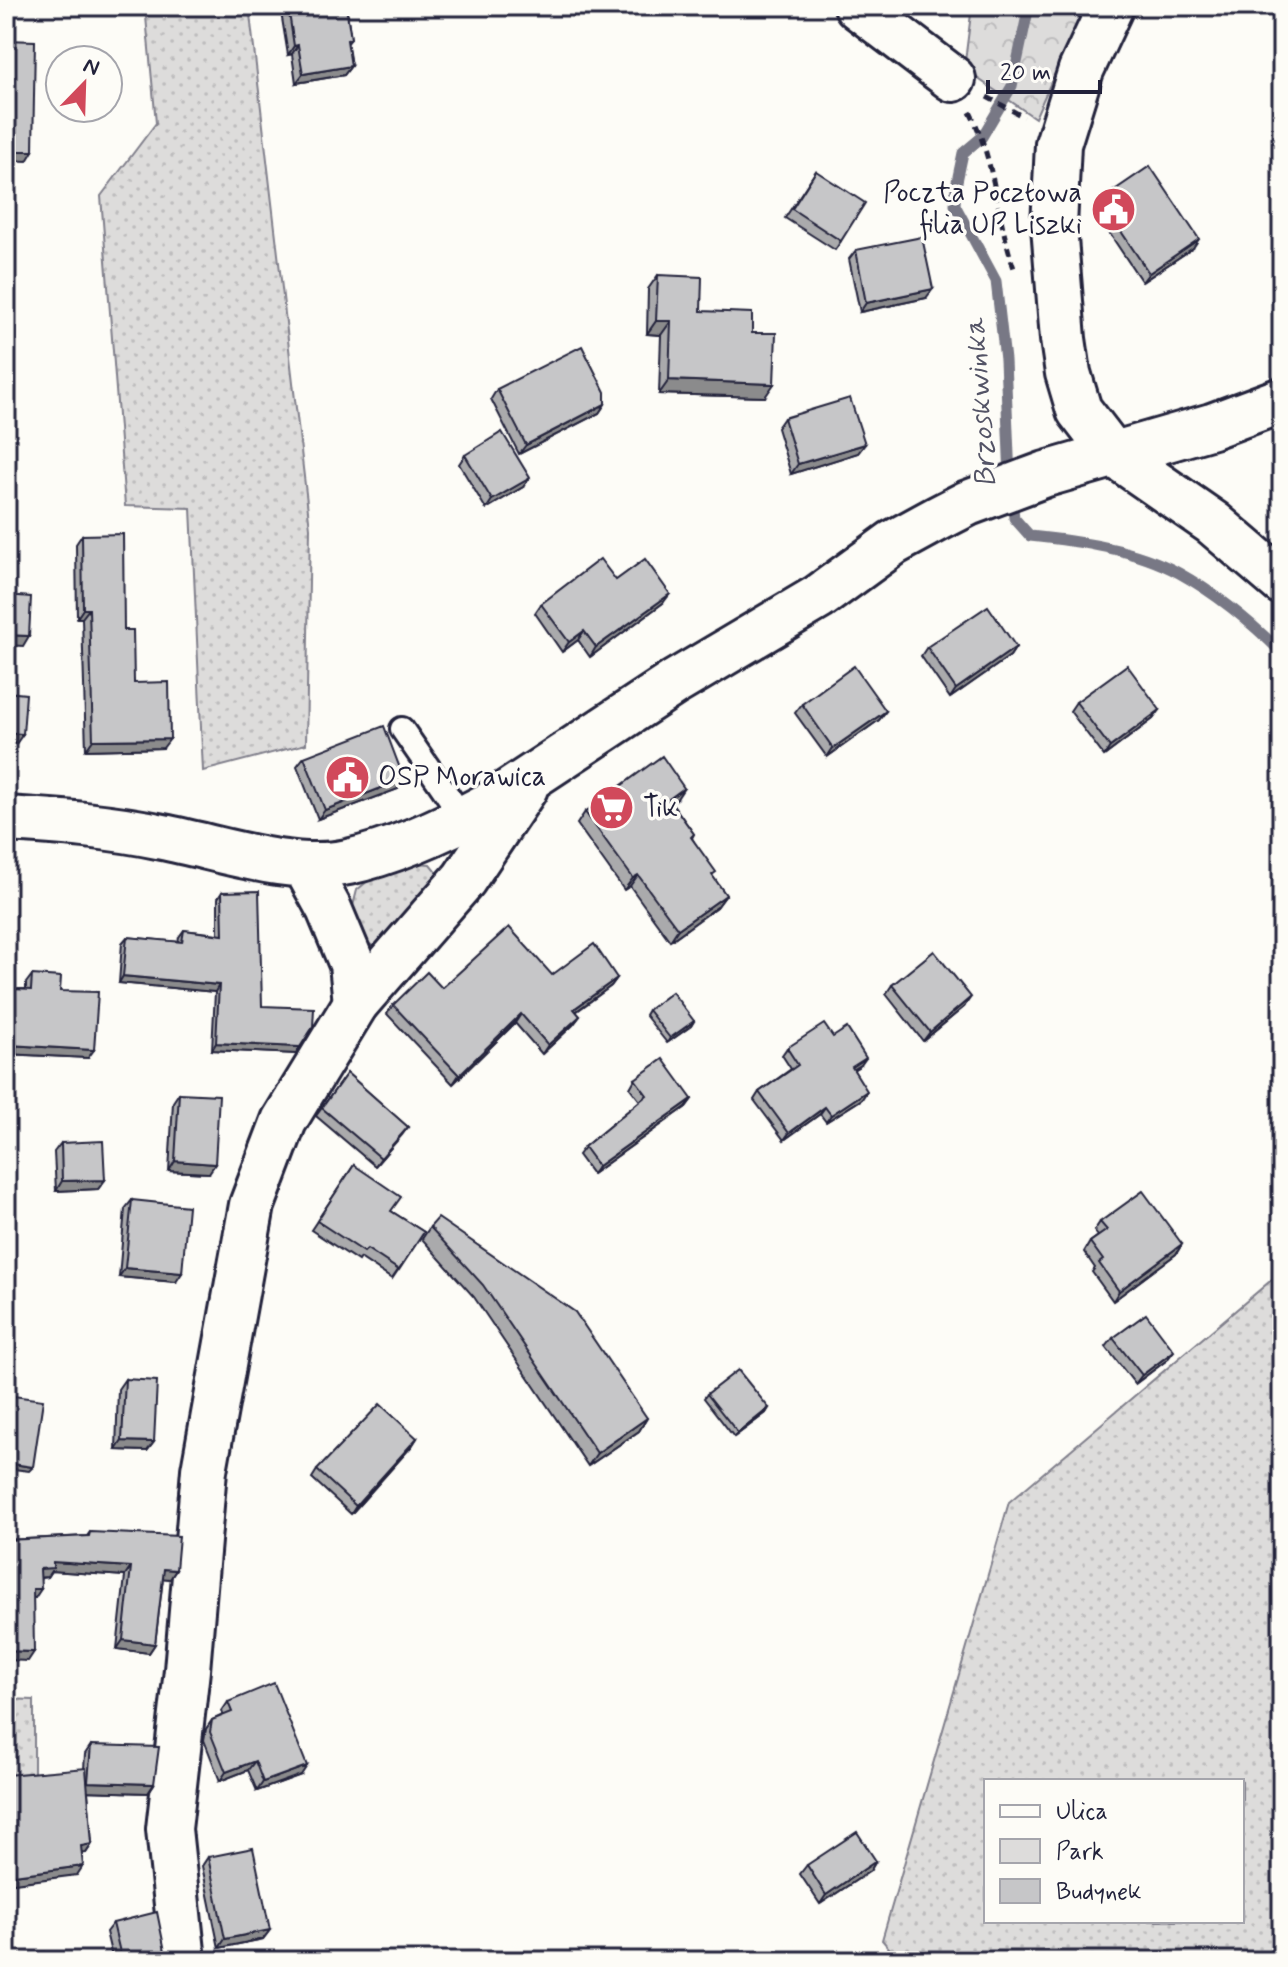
<svg xmlns="http://www.w3.org/2000/svg" width="1288" height="1967" viewBox="0 0 1288 1967" font-family="Mynerve,sans-serif">
  <style>
    .green { fill: url(#green-dots); stroke: #807f8b; stroke-width: 2; fill-rule: evenodd }
    .forest { fill: url(#forest-crowns); stroke: #807f8b; stroke-width: 2 }
    .lines { fill: none; stroke-linecap: round; stroke-linejoin: round }
    .stream { stroke: #787885; stroke-width: 11 }
    .service-casing { stroke: #22223b; stroke-width: 28 }
    .minor-casing { stroke: #22223b; stroke-width: 50 }
    .path { stroke: #22223b; stroke-width: 5; stroke-dasharray: 8 6; stroke-linecap: butt }
    .service { stroke: #fdfcf7; stroke-width: 22 }
    .minor { stroke: #fdfcf7; stroke-width: 44 }
    .wall { fill: #aaaaac; stroke: #22223b; stroke-width: 2 }
    .shaded-wall { fill: #8b8b8c; stroke: #22223b; stroke-width: 2 }
    .building { fill: #c6c6c8; stroke: #22223b; stroke-width: 2 }
    .labels { text-anchor: middle; dominant-baseline: central; stroke-width: 7; stroke-linejoin: round; paint-order: stroke }
    .poi-label { font-size: 28px; fill: #22223b; stroke: #fdfcf7; text-anchor: start }
    .water-label { font-size: 30px; font-style: italic; fill: #545466; stroke: #fdfcf7 }
  </style>
  <defs>
    <pattern id="green-dots" width="8" height="8" patternUnits="userSpaceOnUse" patternTransform="scale(2)"><rect width="8" height="8" fill="#dddcdb"/><path d="M2 2h.1M6 6h.1" fill="none" stroke="#bdbcbd" stroke-width="1.8" stroke-linecap="round"/></pattern>
    <pattern id="forest-crowns" width="20" height="18" patternUnits="userSpaceOnUse" patternTransform="scale(2)"><rect width="20" height="18" fill="#dddcdb"/><path d="M2 6a3 3 0 1 1 6 0M12 15a3 3 0 1 1 6 0" fill="none" stroke="#bdbcbd"/></pattern>
  </defs>
  <rect width="100%" height="100%" fill="#fdfcf7"/>
  <filter id="ink" filterUnits="userSpaceOnUse"><feTurbulence type="fractalNoise" baseFrequency=".0125" numOctaves="2"/><feDisplacementMap in="SourceGraphic" scale="16" xChannelSelector="R" yChannelSelector="G"/><feConvolveMatrix kernelMatrix="1 2 1 2 8 2 1 2 1" color-interpolation-filters="sRGB"/></filter>
  <g filter="url(#ink)">
    <g class="green">
      <path d="M145,6H249L310,528L306,744L203,771L191,508L125,506L101,196L156,123Z"/>
      <path d="M417,863L430,864L440,876L393,943L375,947L365,942L352,910L357,890L369,880Z"/>
      <path d="M1282,1271V1961H900L882,1940L1009,1502ZM986,1781H1242V1921H986Z"/>
      <path d="M6,1699L34,1700V1778L6,1780Z"/>
    </g>
    <path class="forest" d="M972,6H1085L1035,118L964,69Z"/>
    <g class="lines">
      <g class="stream">
        <path d="M1010,479L1005,360L996,281L955,205L956,186L963,153L982,137L1012,86L1029,6"/>
        <path d="M1012,496L1014,518L1030,536C1079,541 1135,549 1179,573C1217,594 1252,623 1282,653"/>
      </g>
      <defs>
        <path id="service" d="M402,729L464,819"/>
        <g id="minor">
          <path d="M857,6L953,79"/>
          <path d="M1111,6L1081,70L1058,144L1054,226L1063,339L1068,373L1079,410L1112,453L1213,523L1282,582"/>
          <path d="M6,819C59,822 111,826 163,837C220,848 291,874 348,862C394,852 448,827 489,805L674,683L819,597L893,543L937,519L968,503L1046,474L1212,426L1282,400"/>
          <path d="M305,865L329,909L352,964L356,1003"/>
          <path d="M183,1961L169,1829L187,1670L204,1470L252,1205L284,1121L356,1003L464,879L525,788"/>
        </g>
      </defs>
      <use href="#service" class="service-casing"/>
      <use href="#minor" class="minor-casing"/>
      <g class="path">
        <path d="M987,97L1024,117"/>
        <path d="M970,112C996,162 996,218 1015,271"/>
      </g>
      <use href="#service" class="service"/>
      <use href="#minor" class="minor"/>
    </g>
    <g class="wall">
      <path d="M280,6H346L351,39L347,44L351,66L344,75L296,83L292,54L288,55Z"/>
      <path d="M816,171L841,241L835,250L785,218Z"/>
      <path d="M1100,200L1193,248L1142,282L1094,210Z"/>
      <path d="M856,250L926,298L860,312L849,259Z"/>
      <path d="M658,275L701,311L752,333L765,397L659,394L661,335L647,334L648,289Z"/>
      <path d="M497,389L605,404L599,413L519,454L491,399Z"/>
      <path d="M784,418L865,444L858,453L791,474L777,428Z"/>
      <path d="M465,455L523,487L486,509L459,464Z"/>
      <path d="M82,535L124,630L134,683L163,748L86,750L82,618H77L76,544Z"/>
      <path d="M616,580L663,603L590,657L578,640L562,652L535,613L541,604Z"/>
      <path d="M927,647H1016L1010,656L950,698L921,656Z"/>
      <path d="M1076,702L1160,710L1153,719L1104,756L1070,711Z"/>
      <path d="M802,704L886,711L879,720L827,757L795,713Z"/>
      <path d="M304,757L404,779L398,789L318,819L297,766Z"/>
      <path d="M676,800L672,803L694,834L692,838L713,877L726,895L717,907L670,941L630,886L624,890L577,824L585,812Z"/>
      <path d="M222,892L262,1006L296,1054L212,1050L215,992L119,983L122,943L127,937L178,942L179,937L184,930L218,934V898Z"/>
      <path d="M32,975L60,991L88,1058L6,1054L7,996L12,989H26V983Z"/>
      <path d="M552,975L617,978L611,986L576,1012L580,1016L573,1025L542,1054L515,1023L453,1084L387,1014L393,1005L442,988Z"/>
      <path d="M892,985L964,1007L923,1041L886,994Z"/>
      <path d="M648,1010L694,1021L691,1026L667,1043L645,1015Z"/>
      <path d="M833,1037L861,1065L853,1070L862,1099L826,1122L820,1114L784,1140L754,1100L759,1092L791,1069L782,1055L787,1048Z"/>
      <path d="M347,1073L408,1127L375,1166L316,1116Z"/>
      <path d="M635,1079L692,1099L686,1107L592,1174L578,1155L584,1147L640,1101L630,1088Z"/>
      <path d="M179,1093L209,1173L169,1171L173,1102Z"/>
      <path d="M61,1143L105,1180L98,1189L56,1191L54,1152Z"/>
      <path d="M354,1165L391,1211L424,1232L392,1279L360,1258L358,1261L311,1230Z"/>
      <path d="M132,1200L176,1282L119,1277L125,1209Z"/>
      <path d="M1100,1222L1182,1244L1176,1254L1113,1301L1092,1272L1095,1268L1084,1252L1090,1242L1098,1236L1094,1231Z"/>
      <path d="M430,1227L647,1418L639,1431L588,1466L474,1297L422,1239Z"/>
      <path d="M1113,1338L1167,1360L1135,1384L1106,1347Z"/>
      <path d="M125,1379L154,1442L147,1451L116,1450L118,1389Z"/>
      <path d="M707,1394L769,1408L766,1413L734,1437L704,1398Z"/>
      <path d="M417,1438L412,1446L351,1514L312,1478L317,1470Z"/>
      <path d="M90,1532L176,1570L170,1579L163,1578L155,1644L149,1653L117,1649L125,1576L51,1571L47,1577L41,1578L35,1598H33L28,1661L6,1540L87,1536Z"/>
      <path d="M228,1702L301,1775L257,1791L248,1770L220,1781L204,1740L206,1729L212,1720L223,1715L222,1711Z"/>
      <path d="M91,1745L154,1784L148,1793L88,1791L92,1844L86,1853H82L77,1875L85,1754Z"/>
      <path d="M208,1857L270,1930L263,1939L219,1948L202,1866Z"/>
      <path d="M876,1861L870,1871L820,1904L800,1874L807,1865Z"/>
      <path d="M113,1923L165,1955L167,1961H113L106,1932Z"/>
    </g>
    <g class="shaded-wall">
      <path d="M298,45L292,54L288,55L294,46Z"/>
      <path d="M351,66L344,75L296,83L303,74Z"/>
      <path d="M13,151H33L27,161L6,160Z"/>
      <path d="M1199,239L1193,248L1142,282L1149,273Z"/>
      <path d="M933,289L926,298L860,312L866,303Z"/>
      <path d="M656,321H671L661,335L647,334Z"/>
      <path d="M669,380L774,384L765,397L659,394Z"/>
      <path d="M605,404L599,413L519,454L526,445Z"/>
      <path d="M865,444L858,453L791,474L798,464Z"/>
      <path d="M530,478L523,487L486,509L492,500Z"/>
      <path d="M670,594L663,603L590,657L596,647Z"/>
      <path d="M83,609H89L82,618H77Z"/>
      <path d="M584,631L578,640L562,652L569,642Z"/>
      <path d="M6,635L29,636L23,646L6,645Z"/>
      <path d="M1016,647L1010,656L950,698L956,689Z"/>
      <path d="M1160,710L1153,719L1104,756L1110,747Z"/>
      <path d="M886,711L879,720L827,757L833,748Z"/>
      <path d="M6,733L23,734L16,744L6,743Z"/>
      <path d="M170,739L163,748L86,750L93,740Z"/>
      <path d="M404,779L398,789L318,819L325,810Z"/>
      <path d="M684,788L676,800L661,811L669,799Z"/>
      <path d="M638,875L630,886L624,890L633,878Z"/>
      <path d="M726,895L717,907L670,941L678,929Z"/>
      <path d="M123,976L219,985L215,992L119,983Z"/>
      <path d="M617,978L611,986L567,1018L574,1009Z"/>
      <path d="M971,997L964,1007L923,1041L930,1032Z"/>
      <path d="M521,1014L515,1023L453,1084L459,1075Z"/>
      <path d="M580,1016L573,1025L542,1054L548,1045Z"/>
      <path d="M694,1021L691,1026L667,1043L670,1038Z"/>
      <path d="M216,1043L300,1047L296,1054L212,1050Z"/>
      <path d="M9,1045L94,1050L88,1058L6,1054V1049Z"/>
      <path d="M866,1058L861,1065L846,1074L852,1067Z"/>
      <path d="M867,1091L862,1099L826,1122L831,1115Z"/>
      <path d="M692,1099L686,1107L592,1174L598,1166Z"/>
      <path d="M825,1107L820,1114L784,1140L789,1133Z"/>
      <path d="M408,1127L402,1135L375,1166L381,1158Z"/>
      <path d="M175,1161L215,1164L209,1173L169,1171Z"/>
      <path d="M105,1180L98,1189L56,1191L62,1181Z"/>
      <path d="M1182,1244L1176,1254L1113,1301L1119,1291Z"/>
      <path d="M125,1268L182,1273L176,1282L119,1277Z"/>
      <path d="M1174,1351L1167,1360L1135,1384L1142,1375Z"/>
      <path d="M769,1408L766,1413L734,1437L738,1433Z"/>
      <path d="M647,1418L639,1431L588,1466L597,1453Z"/>
      <path d="M417,1438L412,1446L351,1514L356,1506Z"/>
      <path d="M122,1441L154,1442L147,1451L116,1450Z"/>
      <path d="M6,1463L33,1467L29,1471L6,1468Z"/>
      <path d="M53,1562L131,1567L125,1576L51,1571L47,1577L34,1578L40,1569Z"/>
      <path d="M164,1569L176,1570L170,1579L158,1578Z"/>
      <path d="M33,1589H41L35,1598H27Z"/>
      <path d="M123,1640L155,1644L149,1653L117,1649Z"/>
      <path d="M6,1651L34,1652L28,1661L6,1660Z"/>
      <path d="M255,1761L248,1770L220,1781L226,1772Z"/>
      <path d="M307,1766L301,1775L257,1791L263,1782Z"/>
      <path d="M88,1782L154,1784L148,1793L82,1791Z"/>
      <path d="M92,1844L86,1853L75,1854L81,1846Z"/>
      <path d="M876,1861L870,1871L820,1904L826,1895Z"/>
      <path d="M83,1866L77,1875L6,1884V1876Z"/>
      <path d="M270,1930L263,1939L219,1948L225,1939Z"/>
    </g>
    <g class="building">
      <path d="M288,6H346L351,39L347,40L351,66L303,74L298,45L294,46Z"/>
      <path d="M6,40L35,41L33,151H13L9,271H6Z"/>
      <path d="M1150,166L1199,239L1149,273L1100,200Z"/>
      <path d="M816,171L865,203L841,241L792,209Z"/>
      <path d="M922,237L933,289L866,303L856,250Z"/>
      <path d="M658,275L702,277L701,311L752,313V333H776L774,384L669,380L671,321H656Z"/>
      <path d="M582,346L605,392V404L526,445L497,389Z"/>
      <path d="M850,398L865,444L798,464L784,418Z"/>
      <path d="M502,432L530,478L492,500L465,455Z"/>
      <path d="M123,534L124,630H133L134,683L169,682L170,739L93,740L89,609H83L82,535Z"/>
      <path d="M600,559L616,580L645,559L670,594L596,647L584,631L569,642L541,604Z"/>
      <path d="M6,595L31,597L29,636L6,635Z"/>
      <path d="M988,606L1016,647L956,689L927,647Z"/>
      <path d="M1127,665L1160,710L1110,747L1076,702Z"/>
      <path d="M854,666L886,711L833,748L802,704Z"/>
      <path d="M6,692L26,694L23,734L6,733Z"/>
      <path d="M384,726L404,779L325,810L304,757Z"/>
      <path d="M662,756L684,788L669,799L694,834L691,837L716,872L712,875L726,895L678,929L638,875L633,878L585,812Z"/>
      <path d="M259,891L262,1006L314,1008L313,1027L300,1047L216,1043L219,985L123,976L127,937L182,942L184,930L223,935L222,892Z"/>
      <path d="M509,927L552,975L594,944L617,978L574,1009L580,1016L548,1045L521,1014L459,1075L393,1005L427,972L442,988Z"/>
      <path d="M934,951L971,997L930,1032L892,985Z"/>
      <path d="M32,975L61,977L60,991L98,992L94,1050L9,1045L12,989L31,990Z"/>
      <path d="M672,992L694,1021L670,1038L648,1010Z"/>
      <path d="M824,1024L833,1037L847,1028L866,1058L852,1067L867,1091L831,1115L825,1107L789,1133L759,1092L798,1065L787,1048Z"/>
      <path d="M663,1059L692,1099L598,1166L584,1147L647,1095L635,1079Z"/>
      <path d="M347,1073L408,1127L381,1158L322,1108Z"/>
      <path d="M179,1093L219,1095L215,1164L175,1161Z"/>
      <path d="M103,1141L105,1180L62,1181L61,1143Z"/>
      <path d="M354,1165L401,1197L391,1211L424,1232L399,1270L367,1249L364,1252L317,1221Z"/>
      <path d="M1143,1191L1182,1244L1119,1291L1099,1263L1103,1260L1090,1242L1107,1230L1100,1222Z"/>
      <path d="M132,1200L188,1206L182,1273L125,1268Z"/>
      <path d="M438,1218L575,1312L647,1418L597,1453L483,1285L430,1227Z"/>
      <path d="M1146,1314L1174,1351L1142,1375L1113,1338Z"/>
      <path d="M738,1370L769,1408L738,1433L707,1394Z"/>
      <path d="M125,1379L157,1381L154,1442L122,1441Z"/>
      <path d="M6,1395L43,1400L33,1467L6,1463Z"/>
      <path d="M380,1404L417,1438L356,1506L317,1470Z"/>
      <path d="M90,1532L179,1536L176,1570L164,1569L155,1644L123,1640L131,1567L53,1562V1568L40,1569L41,1589H33L34,1652L6,1651V1540L89,1536Z"/>
      <path d="M274,1683L307,1766L263,1782L255,1761L226,1772L210,1732L212,1720L232,1712L228,1702Z"/>
      <path d="M91,1745L159,1747L154,1784L88,1782Z"/>
      <path d="M86,1768L92,1844L81,1846L83,1866L6,1876V1775Z"/>
      <path d="M857,1832L876,1861L826,1895L807,1865Z"/>
      <path d="M253,1848L270,1930L225,1939L208,1857Z"/>
      <path d="M157,1912L167,1961H122L113,1923Z"/>
      <path d="M45,1952L46,1961H6V1957Z"/>
    </g>
  </g>
  <defs>
    <symbol id="civic-disc" viewBox="-11 -11 22 22"><circle r="9.5" fill="#d1495b" stroke="#fdfcf7"/><path d="M-.6-6.5H3V-4.5H.6V-3L4-1V1h2V6H-6V1h2V-1L-.6-3ZM-1.2 2.5V6h2.4V2.5Z" fill="#fff"/></symbol>
    <symbol id="supermarket-disc" viewBox="-11 -11 22 22"><circle r="9.5" fill="#d1495b" stroke="#fdfcf7"/><path d="M-6-5.5h2.5l.6 2H6L4.5 2H-2.5L-4.4-4H-6ZM-1.5 3.2a1.3 1.3 0 1 0 .1 0ZM3 3.2a1.3 1.3 0 1 0 .1 0Z" fill="#fff"/></symbol>
  </defs>
  <g fill-rule="evenodd">
    <use href="#civic-disc" x="1088" y="184" width="51" height="51"/>
    <use href="#civic-disc" x="322" y="752" width="51" height="51"/>
    <use href="#supermarket-disc" x="586" y="782" width="51" height="51"/>
  </g>
  <g class="labels">
    <g class="poi-label">
      <text x="1082" y="193" text-anchor="end">Poczta Pocztowa<tspan x="1082" dy="32">filia UP Liszki</tspan></text>
      <text x="378" y="777">OSP Morawica</text>
      <text x="643" y="808">Tik</text>
    </g>
    <g class="water-label">
      <text transform="translate(981 403) rotate(-94)">Brzoskwinka</text>
    </g>
  </g>
  <rect width="1288" height="1967" fill="none" stroke="#fdfcf7" stroke-width="32"/>
  <rect x="16" y="16" width="1256" height="1935" fill="none" stroke="#22223b" stroke-width="3" filter="url(#ink)"/>
  <rect x="984" y="1779" width="260" height="144" fill="#fdfcf7" stroke="#a5a5ac" stroke-width="2"/>
  <rect x="1000" y="1805" width="40" height="12" fill="#fdfcf7" stroke="#a5a5ac" stroke-width="2"/>
  <text x="1056" y="1819" font-size="24" fill="#22223b">Ulica</text>
  <rect x="1000" y="1839" width="40" height="24" fill="#dddcdb" stroke="#a5a5ac" stroke-width="2"/>
  <text x="1056" y="1859" font-size="24" fill="#22223b">Park</text>
  <rect x="1000" y="1879" width="40" height="24" fill="#c6c6c8" stroke="#a5a5ac" stroke-width="2"/>
  <text x="1056" y="1899" font-size="24" fill="#22223b">Budynek</text>
  <g transform="translate(84 84) rotate(23)"><circle r="38" fill="#fdfcf7" stroke="#a5a5ac" stroke-width="2"/>
  <path d="M0-6L14 30L0 20L-14 30Z" fill="#d1495b"/>
  <text y="-12" font-size="22" font-weight="bold" text-anchor="middle" fill="#22223b">N</text>
  </g>
  <path d="M988 80v12h112v-12" fill="none" stroke="#22223b" stroke-width="4"/>
  <text x="1000" y="80" font-size="24" fill="#22223b" stroke="#fdfcf7" stroke-width="6" paint-order="stroke">20 m</text>
</svg>
